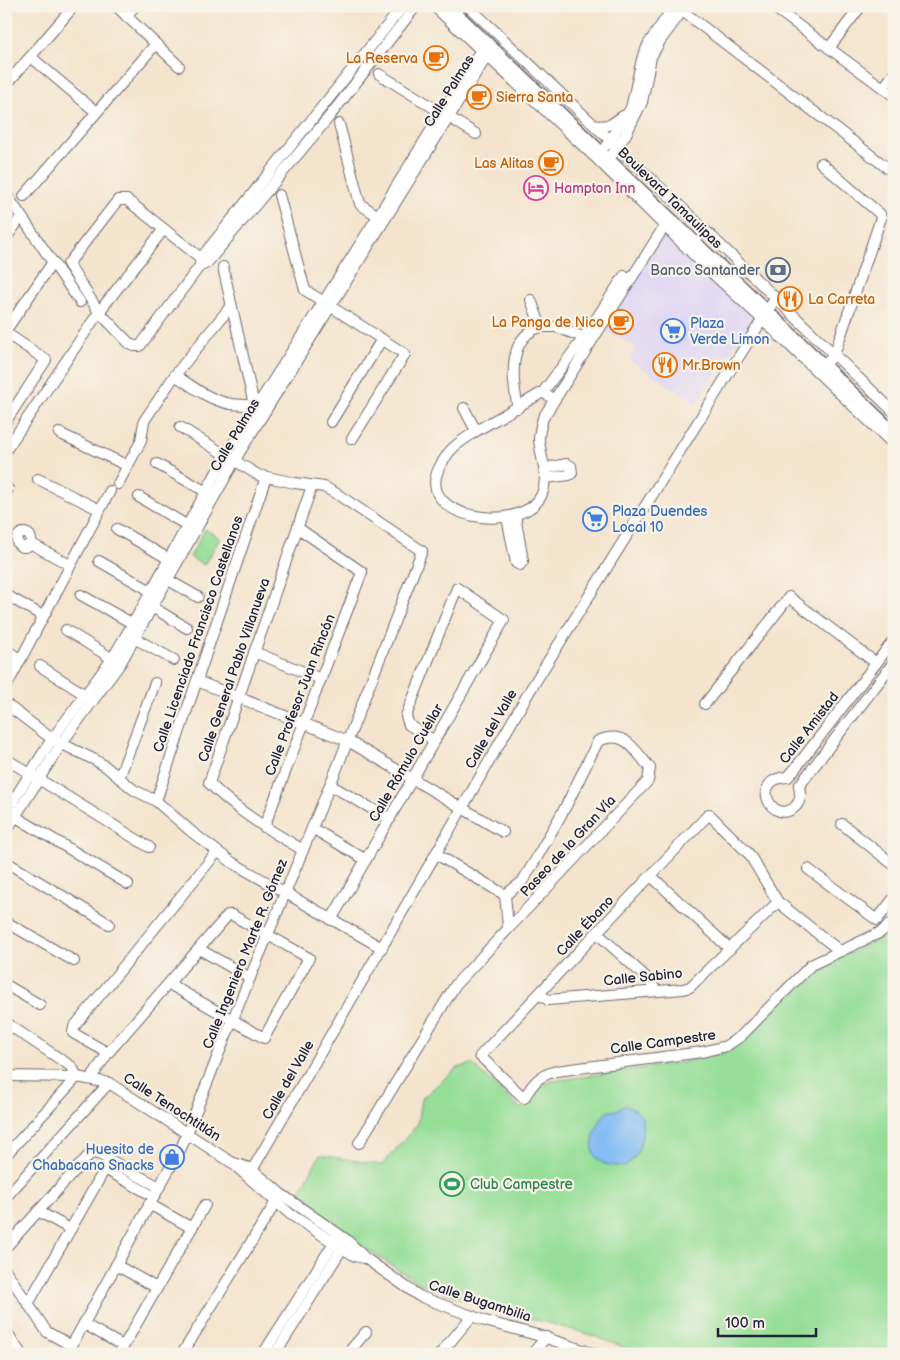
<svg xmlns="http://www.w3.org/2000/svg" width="900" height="1360" viewBox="0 0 900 1360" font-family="'Balsamiq Sans',sans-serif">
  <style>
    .built { fill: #dfd5f5 }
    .green { fill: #96de98; stroke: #5c806a }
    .water { fill: #82bbf3; stroke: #526e97 }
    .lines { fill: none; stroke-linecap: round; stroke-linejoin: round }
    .minor-casing { stroke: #6c666e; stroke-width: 12 }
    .major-casing { stroke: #6c666e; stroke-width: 15 }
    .minor { stroke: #fff; stroke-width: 10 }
    .major { stroke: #fff; stroke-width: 12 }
    .labels { text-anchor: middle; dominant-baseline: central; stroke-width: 4.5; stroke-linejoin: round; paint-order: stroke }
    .food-label { font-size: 14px; fill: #c56008; stroke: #f7f3e8; text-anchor: end }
    .street-label { font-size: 14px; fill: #22223b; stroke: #f7f3e8 }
    .hotel-label { font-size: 14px; fill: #b23c85; stroke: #f7f3e8; text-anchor: start }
    .service-label { font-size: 14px; fill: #4e5e75; stroke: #f7f3e8; text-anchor: end }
    .shop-label { font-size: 14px; fill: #366cbe; stroke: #f7f3e8; text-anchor: start }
    .leisure-label { font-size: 14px; fill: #27864d; stroke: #f7f3e8; text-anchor: start }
  </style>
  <rect width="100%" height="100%" fill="#f7f3e8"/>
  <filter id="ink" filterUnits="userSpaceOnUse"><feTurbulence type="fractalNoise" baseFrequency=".02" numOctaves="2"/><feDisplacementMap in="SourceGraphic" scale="10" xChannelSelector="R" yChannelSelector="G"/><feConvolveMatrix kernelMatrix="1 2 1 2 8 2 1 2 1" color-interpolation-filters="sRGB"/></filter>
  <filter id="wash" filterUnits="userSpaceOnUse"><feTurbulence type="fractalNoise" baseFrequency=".0096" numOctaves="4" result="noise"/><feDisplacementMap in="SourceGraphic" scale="20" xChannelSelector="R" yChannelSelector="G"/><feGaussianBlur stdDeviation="1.12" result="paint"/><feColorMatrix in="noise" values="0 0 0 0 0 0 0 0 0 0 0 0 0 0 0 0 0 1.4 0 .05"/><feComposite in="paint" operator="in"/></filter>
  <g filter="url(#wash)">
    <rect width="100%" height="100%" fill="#f4e4cd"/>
    <path class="built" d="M665,233L746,310L750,318L748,326L696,403L630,360L636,347L602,329Z"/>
    <g class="green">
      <path d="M205,529L220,538L204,565L190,557Z"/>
      <path d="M894,931V1354H643L591,1335L464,1300L415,1281L295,1201L320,1155L382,1165L417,1125L421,1099L457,1068L472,1064L521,1109L540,1087L552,1081L679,1063L730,1051L814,971Z"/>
    </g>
    <path class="water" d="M626,1105L635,1110L642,1117C643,1138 642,1153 625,1167C618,1166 611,1166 605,1164C582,1154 596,1126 606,1112L617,1110Z"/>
  </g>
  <g filter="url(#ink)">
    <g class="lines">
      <defs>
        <g id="minor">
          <path d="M116,6L179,66"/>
          <path d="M434,6L595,157L709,270L763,320L894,445"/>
          <path d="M468,6L682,208L894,412"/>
          <path d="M676,6L894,173"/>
          <path d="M772,6L894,96"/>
          <path d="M126,16L135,6"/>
          <path d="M829,48L861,6"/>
          <path d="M31,57L96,112"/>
          <path d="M379,74L476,134"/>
          <path d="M6,85L74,6"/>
          <path d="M883,88L894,74"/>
          <path d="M339,124L360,204L384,220"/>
          <path d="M595,126L610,125L623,116"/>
          <path d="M607,145L631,108L642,59L649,43L674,6"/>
          <path d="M821,163L880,214L881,218L834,355L828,361"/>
          <path d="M605,166L626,134L642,102L651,57L660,41L685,7"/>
          <path d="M6,194L80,302"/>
          <path d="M279,195L305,290L405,354L352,439"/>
          <path d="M24,196L156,44"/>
          <path d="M6,238L21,217"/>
          <path d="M207,263L127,200H118L68,264L99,312L130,344L134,346H140L199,267L207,263L329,117L416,6"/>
          <path d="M200,264L201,258L403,6"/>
          <path d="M223,267L254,405"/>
          <path d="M531,300L541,327H556L589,339"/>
          <path d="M6,330L53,262"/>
          <path d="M6,333L46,360L6,421"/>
          <path d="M175,375C193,387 209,400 231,404C240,405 250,405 259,406"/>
          <path d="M543,392L585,336L624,276"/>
          <path d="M464,408L476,431L543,392L549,396"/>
          <path d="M518,408C512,380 507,336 541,327"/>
          <path d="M331,422L382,339"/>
          <path d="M476,431C469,436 461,441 454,447C448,452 443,461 439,468C414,520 522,534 541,496C550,477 541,460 539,440C539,432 541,425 543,418L664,227"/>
          <path d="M59,433L128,466"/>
          <path d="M6,450L99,312L164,229"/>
          <path d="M157,464L212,495"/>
          <path d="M545,468L567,464L571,466L572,473L569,475L546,478"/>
          <path d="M38,479L100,510"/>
          <path d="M118,484L141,441L144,421L175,375L231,306"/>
          <path d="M6,493L8,489"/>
          <path d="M139,497L193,529"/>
          <path d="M507,517L516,563L520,565L523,561L515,515"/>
          <path d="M117,529L174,562"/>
          <circle cx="24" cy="540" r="7"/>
          <path d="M30,543L70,565"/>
          <path d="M99,561L156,594"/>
          <path d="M168,580L198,597"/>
          <path d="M6,595L43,616"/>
          <path d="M81,595L137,626"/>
          <path d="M152,607L187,628"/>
          <path d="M66,630L116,661"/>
          <path d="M134,638L174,660"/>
          <path d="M894,640L794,770L788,777C749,778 771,825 794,808C801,802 801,795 799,786L894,662"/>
          <path d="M6,650L20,659"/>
          <path d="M254,652L321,679"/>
          <path d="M40,666L90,698"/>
          <path d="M197,681L348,741L503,832"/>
          <path d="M6,687L110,491"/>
          <path d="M6,704L52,739L95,760L105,766L134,790L156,801L193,833L233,863L382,948"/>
          <path d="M705,704L789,597L876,663"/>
          <path d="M6,759L149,847"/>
          <path d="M119,778L155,683"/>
          <path d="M330,785L390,819"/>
          <path d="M156,801L266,477"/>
          <path d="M6,812L52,739L112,659L143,606L229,450L378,216L481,50"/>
          <path d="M11,814L128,884"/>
          <path d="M842,824L894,865"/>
          <path d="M264,827L362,572L298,528"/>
          <path d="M8,828L61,744L120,664L239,453L487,56"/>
          <path d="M312,828L366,860"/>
          <path d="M303,850C269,830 237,811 209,783L312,486"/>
          <path d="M436,854L505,895L508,927"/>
          <path d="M6,862L109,924"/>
          <path d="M808,869L877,920L894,898"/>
          <path d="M651,876L730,949"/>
          <path d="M331,920L504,620L457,588L406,716L409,725L435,741"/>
          <path d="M6,922L74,961"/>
          <path d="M597,933L649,980L656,991"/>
          <path d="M199,949L250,978"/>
          <path d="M840,951L778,902L749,854L709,814L480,1056L524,1098C534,1082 538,1076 556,1071L702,1052L726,1046L741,1036L811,965L881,932L894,921"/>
          <path d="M6,985L40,1005"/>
          <path d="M539,994L548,1000L683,989L690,987L778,902"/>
          <path d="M6,1023L72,1067L77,1077"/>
          <path d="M108,1053L73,1033L74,1027L217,852"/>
          <path d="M6,1076L77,1077L109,1083L231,1162L290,1214L342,1248L355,1256L364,1258"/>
          <path d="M91,1078L108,1053L228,915H232L309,958L264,1038L169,984"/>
          <path d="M359,1143L456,984L648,781L650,768C634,749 625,729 598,741L566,806L536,859L522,882L505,895"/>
          <path d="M6,1155L77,1077"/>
          <path d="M231,1162L252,1169L281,1194L347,1240L365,1258L419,1296L485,1321L537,1335L595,1354"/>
          <path d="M105,1169L153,1196"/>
          <path d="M248,1177L386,940L532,687L775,299"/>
          <path d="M6,1197L109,1083"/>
          <path d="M149,1204L192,1228"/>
          <path d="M38,1211L70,1229"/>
          <path d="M6,1247L89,1155L93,1153L99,1154L159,1187"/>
          <path d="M116,1265L157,1288"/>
          <path d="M6,1271L47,1332L72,1346"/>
          <path d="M28,1304L110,1160"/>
          <path d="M84,1324L123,1346"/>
          <path d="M6,1331L21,1354"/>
          <path d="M277,1351L345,1244"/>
          <path d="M67,1354L182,1146L225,1038L337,768L422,551L337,494L324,487L295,483L258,475L180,427"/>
          <path d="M119,1354L205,1205"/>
          <path d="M182,1354L279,1197"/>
          <path d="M263,1354L337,1238"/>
          <path d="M347,1354L366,1332"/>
          <path d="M440,1354L472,1316"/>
          <path d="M532,1354L546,1337"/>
        </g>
        <path id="major" d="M448,6L894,433"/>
      </defs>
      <use href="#minor" class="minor-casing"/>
      <use href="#major" class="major-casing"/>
      <use href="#minor" class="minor"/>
      <use href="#major" class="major"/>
    </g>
  </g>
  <defs>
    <symbol id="cafe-ring" viewBox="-11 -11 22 22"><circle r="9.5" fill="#f7f3e8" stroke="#e8710a" stroke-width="1.5"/><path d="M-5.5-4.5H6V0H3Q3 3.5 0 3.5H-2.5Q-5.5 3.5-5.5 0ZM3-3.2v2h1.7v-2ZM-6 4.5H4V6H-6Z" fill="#e8710a"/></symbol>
    <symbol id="hotel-ring" viewBox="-11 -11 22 22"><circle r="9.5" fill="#f7f3e8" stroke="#d1479c" stroke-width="1.5"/><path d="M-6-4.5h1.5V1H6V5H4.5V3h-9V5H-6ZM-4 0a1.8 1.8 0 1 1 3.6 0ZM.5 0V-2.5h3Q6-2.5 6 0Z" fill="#d1479c"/></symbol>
    <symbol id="bank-ring" viewBox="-11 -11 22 22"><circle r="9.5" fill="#f7f3e8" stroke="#5c6f8a" stroke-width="1.5"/><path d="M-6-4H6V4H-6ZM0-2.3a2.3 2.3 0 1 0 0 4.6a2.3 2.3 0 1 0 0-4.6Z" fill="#5c6f8a"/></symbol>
    <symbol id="restaurant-ring" viewBox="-11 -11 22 22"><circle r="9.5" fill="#f7f3e8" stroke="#e8710a" stroke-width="1.5"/><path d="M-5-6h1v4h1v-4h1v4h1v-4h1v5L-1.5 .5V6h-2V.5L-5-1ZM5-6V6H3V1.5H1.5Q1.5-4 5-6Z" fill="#e8710a"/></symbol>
    <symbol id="supermarket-ring" viewBox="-11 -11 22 22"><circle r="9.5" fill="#f7f3e8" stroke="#3f7fe0" stroke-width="1.5"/><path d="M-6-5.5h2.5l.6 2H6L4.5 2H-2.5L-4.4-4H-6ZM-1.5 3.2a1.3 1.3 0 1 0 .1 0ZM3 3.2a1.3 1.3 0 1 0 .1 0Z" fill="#3f7fe0"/></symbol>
    <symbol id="shop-ring" viewBox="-11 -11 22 22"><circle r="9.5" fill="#f7f3e8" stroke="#3f7fe0" stroke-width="1.5"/><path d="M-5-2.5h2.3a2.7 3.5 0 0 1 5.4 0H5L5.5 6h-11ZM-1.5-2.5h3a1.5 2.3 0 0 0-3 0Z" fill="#3f7fe0"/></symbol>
    <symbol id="stadium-ring" viewBox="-11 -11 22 22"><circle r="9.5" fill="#f7f3e8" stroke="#2e9e5b" stroke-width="1.5"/><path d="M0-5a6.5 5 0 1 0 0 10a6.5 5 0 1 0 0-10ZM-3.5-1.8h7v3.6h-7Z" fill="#2e9e5b"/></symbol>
  </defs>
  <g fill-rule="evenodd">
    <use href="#cafe-ring" x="422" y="44" width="28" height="28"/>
    <use href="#cafe-ring" x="465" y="83" width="28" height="28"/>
    <use href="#cafe-ring" x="537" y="149" width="28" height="28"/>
    <use href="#hotel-ring" x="522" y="174" width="28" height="28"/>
    <use href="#bank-ring" x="764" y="256" width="28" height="28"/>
    <use href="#restaurant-ring" x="776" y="285" width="28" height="28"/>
    <use href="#cafe-ring" x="607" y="308" width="28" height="28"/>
    <use href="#supermarket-ring" x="659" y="317" width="28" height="28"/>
    <use href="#restaurant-ring" x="651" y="351" width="28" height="28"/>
    <use href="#supermarket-ring" x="581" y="505" width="28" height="28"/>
    <use href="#shop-ring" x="158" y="1143" width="28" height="28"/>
    <use href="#stadium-ring" x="438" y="1170" width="28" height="28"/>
  </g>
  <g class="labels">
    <g class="food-label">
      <text x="418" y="58">La Reserva</text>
      <text x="496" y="97" text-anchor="start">Sierra Santa</text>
      <text x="534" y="163">Las Alitas</text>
      <text x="808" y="299" text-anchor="start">La Carreta</text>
      <text x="604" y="322">La Panga de Nico</text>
      <text x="682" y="365" text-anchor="start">Mr.Brown</text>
    </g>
    <g class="street-label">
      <text transform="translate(449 91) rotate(-58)">Calle Palmas</text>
      <text transform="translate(670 198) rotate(44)">Boulevard Tamaulipas</text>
      <text transform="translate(235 435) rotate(-59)">Calle Palmas</text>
      <text transform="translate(198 634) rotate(-71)">Calle Licenciado Francisco Castellanos</text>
      <text transform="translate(234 670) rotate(-71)">Calle General Pablo Villanueva</text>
      <text transform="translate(300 695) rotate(-69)">Calle Profesor Juan Rincón</text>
      <text transform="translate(809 728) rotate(-52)">Calle Amistad</text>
      <text transform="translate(491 729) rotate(-60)">Calle del Valle</text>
      <text transform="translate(406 763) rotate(-60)">Calle Rómulo Cuéllar</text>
      <text transform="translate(568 846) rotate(-47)">Paseo de la Gran Vía</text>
      <text transform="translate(585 926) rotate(-47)">Calle Ébano</text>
      <text transform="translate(245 954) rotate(-68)">Calle Ingeniero Marte R. Gómez</text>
      <text transform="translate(643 977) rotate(-6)">Calle Sabino</text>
      <text transform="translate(663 1042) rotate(-8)">Calle Campestre</text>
      <text transform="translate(288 1080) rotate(-60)">Calle del Valle</text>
      <text transform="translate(172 1107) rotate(33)">Calle Tenochtitlán</text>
      <text transform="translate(480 1301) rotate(18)">Calle Bugambilia</text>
    </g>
    <g class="hotel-label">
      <text x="554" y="188">Hampton Inn</text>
    </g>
    <g class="service-label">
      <text x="760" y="270">Banco Santander</text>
    </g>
    <g class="shop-label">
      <text x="690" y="323">Plaza<tspan x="690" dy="16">Verde Limon</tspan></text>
      <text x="612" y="511">Plaza Duendes<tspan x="612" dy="16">Local 10</tspan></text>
      <text x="154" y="1149" text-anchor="end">Huesito de<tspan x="154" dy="16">Chabacano Snacks</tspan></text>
    </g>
    <g class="leisure-label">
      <text x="470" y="1184">Club Campestre</text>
    </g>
  </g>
  <rect width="900" height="1360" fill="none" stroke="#f7f3e8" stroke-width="25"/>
  <path d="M718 1328v8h98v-8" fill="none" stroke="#22223b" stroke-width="2.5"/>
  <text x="725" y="1328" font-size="15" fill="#22223b" stroke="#f7f3e8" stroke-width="4" paint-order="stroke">100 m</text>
</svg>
